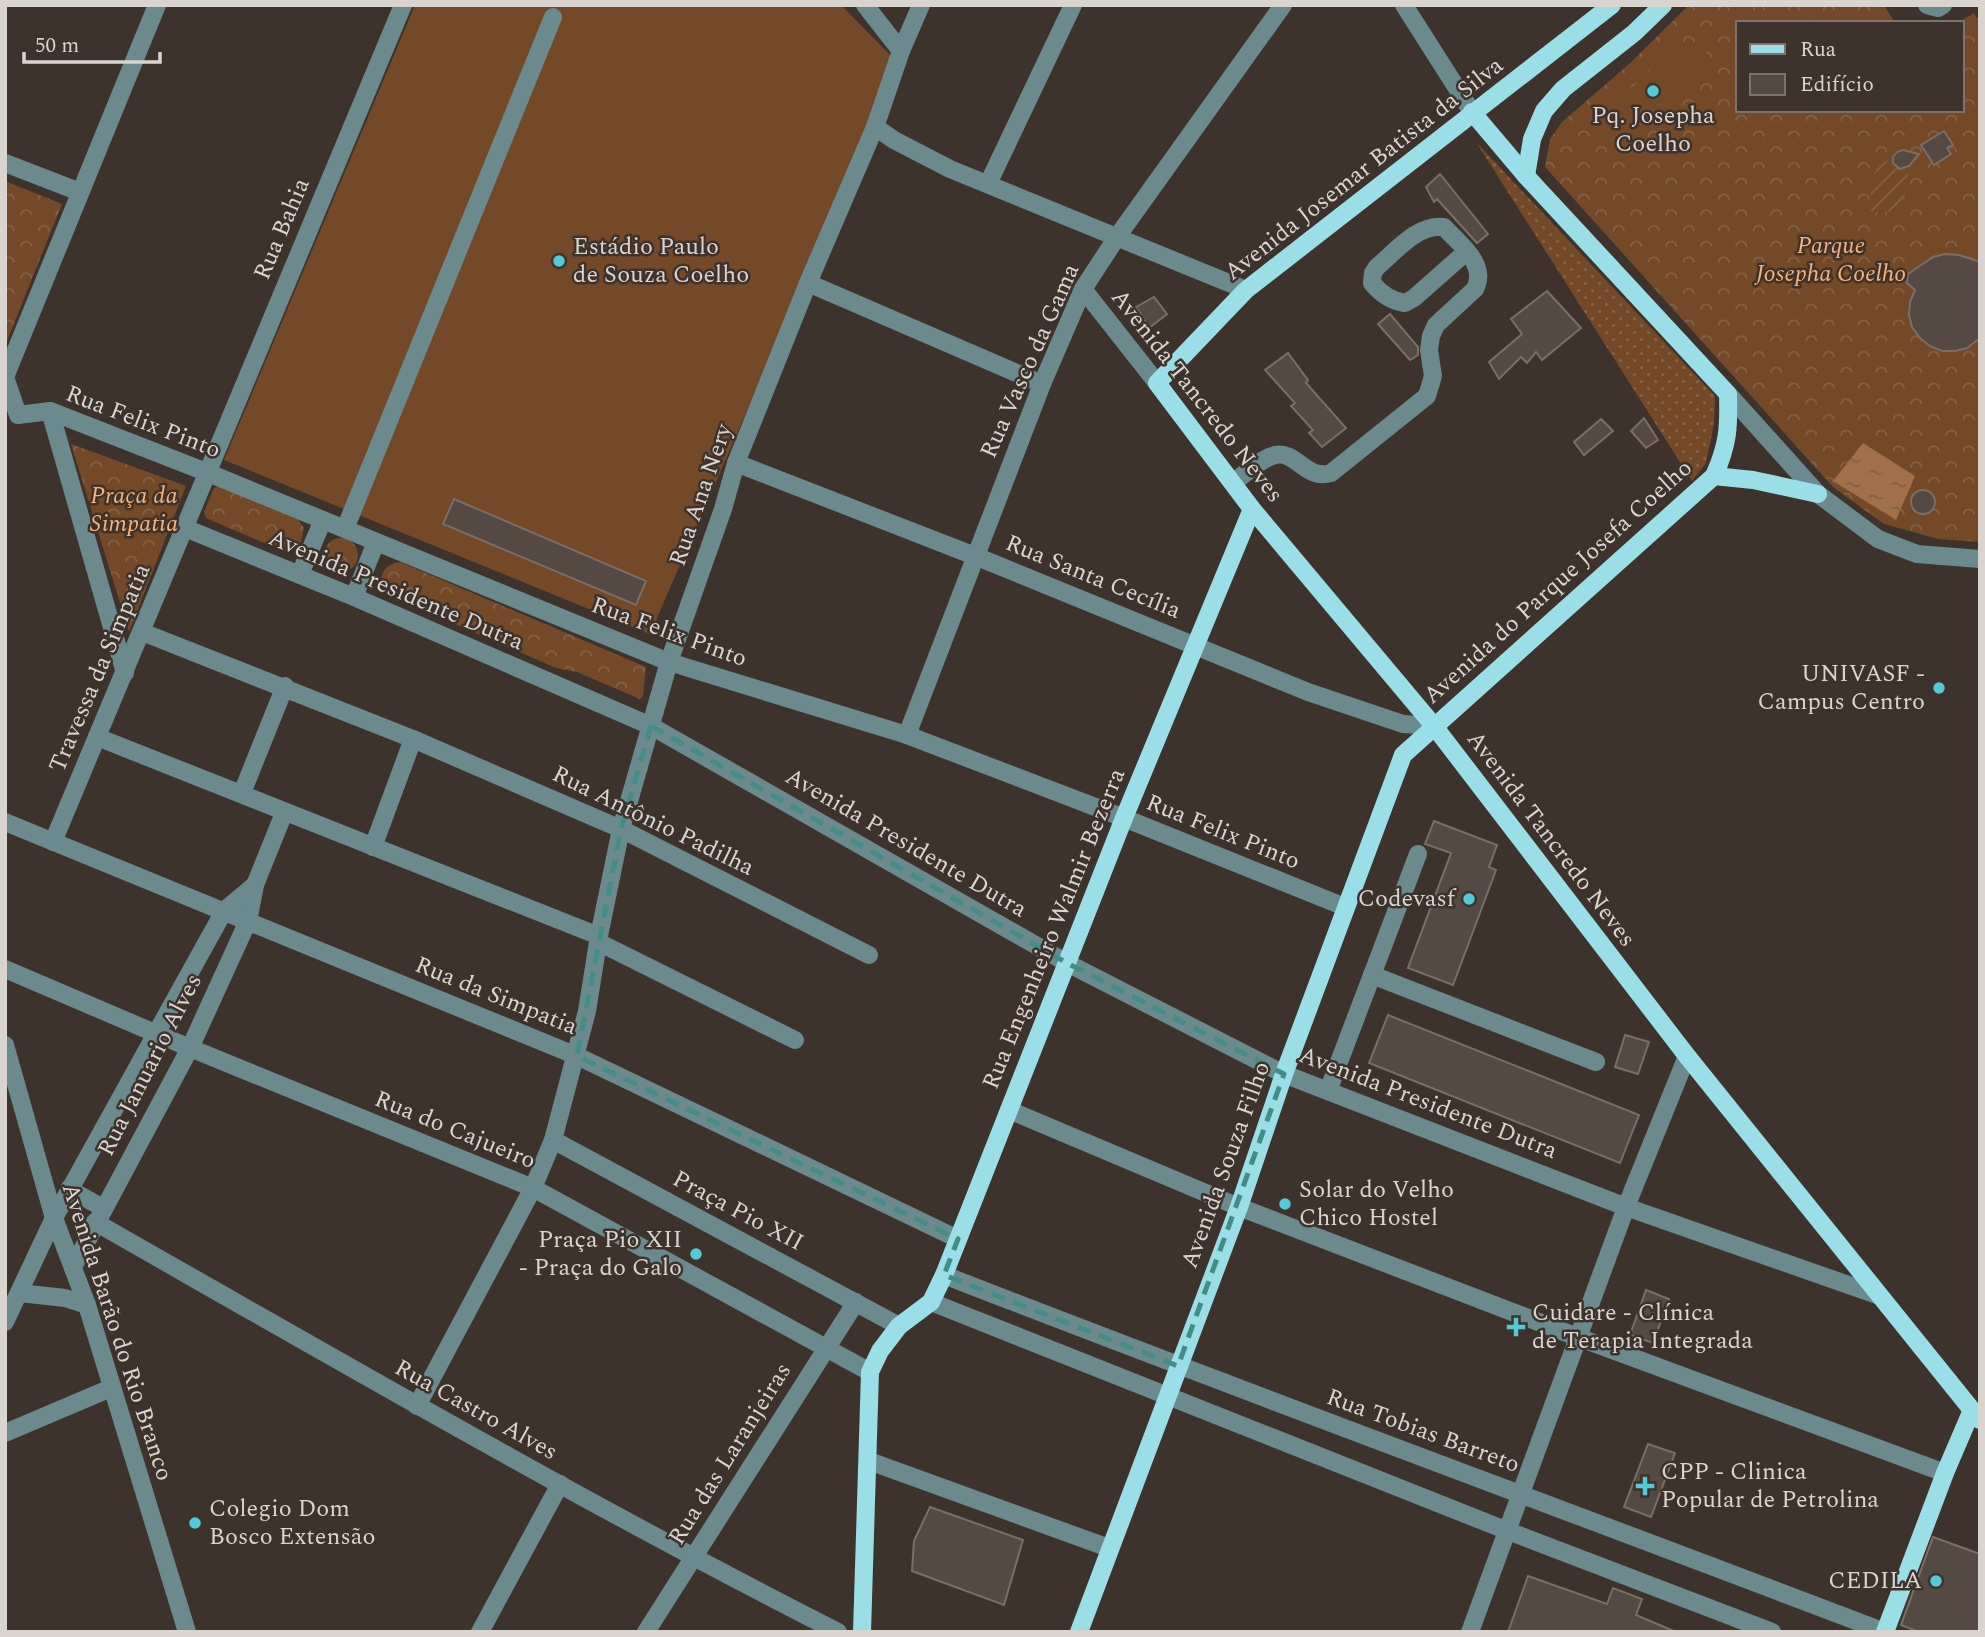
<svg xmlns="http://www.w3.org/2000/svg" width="1985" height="1637" viewBox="0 0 1985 1637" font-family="Spectral,serif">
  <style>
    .grass { fill: url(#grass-dots) }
    .forest { fill: url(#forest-crowns) }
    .garden { fill: url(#garden-furrows) }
    .pitch { fill: #734928 }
    .water { fill: url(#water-ripples) }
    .building { fill: #554a43; stroke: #7a6f67; stroke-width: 2 }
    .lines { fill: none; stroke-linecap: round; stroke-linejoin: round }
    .minor { stroke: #6a8a8e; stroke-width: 18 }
    .major { stroke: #9adee7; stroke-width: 18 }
    .marked { fill: none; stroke: #428e86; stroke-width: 5; stroke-dasharray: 14 9; stroke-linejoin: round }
    .poi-dot { fill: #52cbd9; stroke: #3d332c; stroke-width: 2.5 }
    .labels { text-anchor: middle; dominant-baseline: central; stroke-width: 5; stroke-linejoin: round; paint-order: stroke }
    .poi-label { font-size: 24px; fill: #dad4cf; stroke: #3d332c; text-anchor: start }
    .street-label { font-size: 24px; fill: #dad4cf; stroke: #3d332c }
    .park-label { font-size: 24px; font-style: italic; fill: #fab179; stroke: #3d332c }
  </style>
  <defs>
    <pattern id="grass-dots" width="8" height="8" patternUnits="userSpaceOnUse" patternTransform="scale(1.75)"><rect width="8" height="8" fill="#734928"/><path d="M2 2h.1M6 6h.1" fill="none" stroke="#866246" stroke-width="1.8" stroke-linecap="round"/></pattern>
    <pattern id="forest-crowns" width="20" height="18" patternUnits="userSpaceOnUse" patternTransform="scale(1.75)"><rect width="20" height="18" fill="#734928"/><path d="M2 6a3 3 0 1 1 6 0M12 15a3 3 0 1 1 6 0" fill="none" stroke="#866246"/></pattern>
    <pattern id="garden-furrows" width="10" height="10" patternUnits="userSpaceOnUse" patternTransform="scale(1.75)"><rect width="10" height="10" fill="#734928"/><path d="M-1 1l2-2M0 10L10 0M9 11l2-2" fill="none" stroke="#866246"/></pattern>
    <pattern id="water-ripples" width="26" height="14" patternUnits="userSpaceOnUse" patternTransform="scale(1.75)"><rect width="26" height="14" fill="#a1704a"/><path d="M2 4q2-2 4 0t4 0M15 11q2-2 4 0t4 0" fill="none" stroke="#7f5f46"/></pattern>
  </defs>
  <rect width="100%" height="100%" fill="#3d332c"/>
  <path class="grass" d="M1476,142L1715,396L1714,424L1706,463L1692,481Z"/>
  <g class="forest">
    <path d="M1689,5H1884L1895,23H1738V110H1962V27L1965,25L1962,20L1974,13L1977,18L1980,17V542L1938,539L1884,524L1833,487L1545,167L1550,139L1562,122L1628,65Z"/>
    <path d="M5,181L62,204L5,346Z"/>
    <path d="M71,444L186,486L129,632Z"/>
    <path d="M220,486L296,516L304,528L301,542L290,550L283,551L206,518L204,512L214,488Z"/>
    <circle cx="341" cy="555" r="17"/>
    <path d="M400,562L646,667L643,696L640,699L577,672L556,668L384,593C377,578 383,564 400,562Z"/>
  </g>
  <path class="garden" d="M1893,158V163L1897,167H1907C1911,194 1900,220 1870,211C1871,190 1868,166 1893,158Z"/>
  <g class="pitch">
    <path d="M415,5H841L898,63L650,634L224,460Z"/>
    <path d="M1674,41C1695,43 1703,42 1712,63L1706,75L1693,88L1669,95L1656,107L1650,123L1633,141H1618L1599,128L1600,111L1614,98L1640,82Z"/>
  </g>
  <path class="water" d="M1863,443L1915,476L1896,520L1833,481Z"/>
  <g class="building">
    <path d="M1944,131L1953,145L1947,148L1951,154L1934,165L1921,145Z"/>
    <path d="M1903,150L1919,154L1909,166L1900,169L1893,163V157L1897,152Z"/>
    <path d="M1440,174L1488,234L1477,243L1437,199L1434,202L1426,187Z"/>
    <path d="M1945,254L1959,255L1980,262V338L1967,348L1955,351H1942L1930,346L1920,338L1912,327L1909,315L1910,302L1915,290L1907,283L1908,274L1933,257Z"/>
    <path d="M1547,291L1581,328L1542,360L1536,352L1527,363L1521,357L1499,379L1489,362L1522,334L1511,319Z"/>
    <path d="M1154,297L1167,314L1149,328L1136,307Z"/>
    <path d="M1390,314L1418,347V355L1410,360L1378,324Z"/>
    <path d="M1288,353L1308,380L1306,383L1346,428L1322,447L1309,433L1313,430L1291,406L1295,403L1265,370Z"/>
    <path d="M1644,418L1658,440L1646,448L1631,431Z"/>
    <path d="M1601,419L1613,431L1584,455L1574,442Z"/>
    <circle cx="1923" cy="502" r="12"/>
    <path d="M454,499L646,581L636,605L443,524Z"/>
    <path d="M1434,821L1497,845L1489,867L1496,870L1453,985L1408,968L1451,853L1425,844Z"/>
    <path d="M1388,1015L1639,1115L1620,1163L1369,1063Z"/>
    <path d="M1625,1035L1649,1042L1638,1074L1615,1067Z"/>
    <path d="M1646,1290L1669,1299L1653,1343L1630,1335Z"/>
    <path d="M1648,1444L1675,1453L1651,1517L1624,1507Z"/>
    <path d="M930,1507L1023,1540L1004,1605L912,1571L914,1541Z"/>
    <path d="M1933,1537L1980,1554V1632H1919L1901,1625Z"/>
    <path d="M1528,1576L1607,1604L1613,1588L1642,1599L1636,1615L1676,1632H1508Z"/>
  </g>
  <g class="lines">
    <g class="minor">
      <path d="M157,5L5,377L18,415L50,411L206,472L669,662L907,735L1124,818L1345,907"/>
      <path d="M865,5L901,51L875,127L894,140L950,169L1246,290"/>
      <path d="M1404,5L1472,112"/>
      <path d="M1927,5L1938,8L1943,5"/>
      <path d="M901,51L921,5"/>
      <path d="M5,163L80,192"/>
      <path d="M988,184L1073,5"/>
      <path d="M808,283L1042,384"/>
      <path d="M1083,289L1157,383"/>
      <path d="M1728,394L1818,494L1878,539L1917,554L1980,559"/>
      <path d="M50,411L125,673"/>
      <path d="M736,463L975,556L1308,692L1403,724L1434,726"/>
      <path d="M1233,483C1244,475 1260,459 1275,455C1296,450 1306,481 1331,473L1427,396L1433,376L1429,350L1431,336L1436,325L1475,289C1488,264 1459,244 1444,227C1417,224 1396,251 1377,267L1373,273L1372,283C1381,294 1391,301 1405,303L1414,298L1466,252"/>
      <path d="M185,528L354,597L651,726L1067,963L1284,1074L1626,1207L1880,1296"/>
      <path d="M345,529L553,17"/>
      <path d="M300,574L323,520"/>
      <path d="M354,597L376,542"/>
      <path d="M142,632L413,739L621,829L869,955"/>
      <path d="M907,735L1042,384L1083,289L1117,237L1283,5"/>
      <path d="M97,737L599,936"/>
      <path d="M242,793L285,686"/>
      <path d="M5,822L577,1056L958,1239"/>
      <path d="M53,842L403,5"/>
      <path d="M373,847L413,739"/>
      <path d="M598,942L795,1040"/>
      <path d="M5,969L190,1048L533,1188L870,1372"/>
      <path d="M1372,975L1596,1062"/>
      <path d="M5,1045L54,1218L87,1305L187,1632"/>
      <path d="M1328,1091L1418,854"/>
      <path d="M1009,1110L1239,1207L1580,1338L1945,1473"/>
      <path d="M553,1140L899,1326"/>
      <path d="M69,1189L103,1208"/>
      <path d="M95,1222C341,1362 586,1504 838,1632"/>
      <path d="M73,1267L190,1048L248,921L255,885L284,813"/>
      <path d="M944,1275C1257,1397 1571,1512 1885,1632"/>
      <path d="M20,1293L65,1298L87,1305"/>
      <path d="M931,1302L1508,1531L1772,1632"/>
      <path d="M5,1322L54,1218L224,911L255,885"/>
      <path d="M417,1406L533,1188L553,1140L587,1011L599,936L621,829L669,662L723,509L736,463L808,283L875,127"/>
      <path d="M5,1433L111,1388"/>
      <path d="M869,1461L1109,1548"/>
      <path d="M480,1632L560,1484"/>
      <path d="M646,1632L856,1302"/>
      <path d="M1470,1632L1626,1207L1687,1056"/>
    </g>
    <g class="major">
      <path d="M1612,5L1246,290L1157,383L1252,509L1434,726L1687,1056L1980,1420"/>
      <path d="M1526,176L1532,139L1544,111L1563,89L1634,33L1663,5"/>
      <path d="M1714,476L1753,480L1818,494"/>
      <path d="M862,1632L870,1372L880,1351L899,1326L931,1302L944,1275L1124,818L1252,509"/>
      <path d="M1079,1632L1239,1207L1284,1074L1403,755L1714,476C1728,445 1729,428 1728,394L1526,176L1472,112"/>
      <path d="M1885,1632L1945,1473L1972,1410"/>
    </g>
  </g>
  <path class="marked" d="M651,726L1067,963L1284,1074L1178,1366L944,1275L958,1239L577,1056L621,829Z"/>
  <g class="poi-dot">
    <circle cx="1653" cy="91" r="7"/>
    <circle cx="559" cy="261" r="7"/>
    <circle cx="1939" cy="688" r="7"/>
    <circle cx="1469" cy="899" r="7"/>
    <circle cx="1285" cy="1204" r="7"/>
    <circle cx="696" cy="1254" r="7"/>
    <path d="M1512.5 1316.5h7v7h7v7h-7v7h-7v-7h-7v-7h7z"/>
    <path d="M1641.5 1475.5h7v7h7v7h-7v7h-7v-7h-7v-7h7z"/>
    <circle cx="195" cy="1523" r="7"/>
    <circle cx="1936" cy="1581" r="7"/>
  </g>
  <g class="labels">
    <g class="poi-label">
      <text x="1653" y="116" text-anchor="middle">Pq. Josepha<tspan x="1653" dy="28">Coelho</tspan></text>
      <text x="573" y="247">Estádio Paulo<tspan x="573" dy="28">de Souza Coelho</tspan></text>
      <text x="1925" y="674" text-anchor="end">UNIVASF -<tspan x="1925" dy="28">Campus Centro</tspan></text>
      <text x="1455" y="899" text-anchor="end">Codevasf</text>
      <text x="1299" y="1190">Solar do Velho<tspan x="1299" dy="28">Chico Hostel</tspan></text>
      <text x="682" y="1240" text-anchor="end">Praça Pio XII<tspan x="682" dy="28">- Praça do Galo</tspan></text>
      <text x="1532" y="1313">Cuidare - Clínica<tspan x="1532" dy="28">de Terapia Integrada</tspan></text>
      <text x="1661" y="1472">CPP - Clinica<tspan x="1661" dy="28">Popular de Petrolina</tspan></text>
      <text x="209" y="1509">Colegio Dom<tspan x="209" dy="28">Bosco Extensão</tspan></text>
      <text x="1922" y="1581" text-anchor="end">CEDILA</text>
    </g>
    <g class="street-label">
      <text transform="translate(1364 169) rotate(-38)">Avenida Josemar Batista da Silva</text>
      <text transform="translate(282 229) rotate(-67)">Rua Bahia</text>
      <text transform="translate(1030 361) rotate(-66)">Rua Vasco da Gama</text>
      <text transform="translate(1197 396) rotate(52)">Avenida Tancredo Neves</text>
      <text transform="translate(143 422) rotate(21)">Rua Felix Pinto</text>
      <text transform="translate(701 495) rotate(-71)">Rua Ana Nery</text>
      <text transform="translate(1093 577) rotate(22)">Rua Santa Cecília</text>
      <text transform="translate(1558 582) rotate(-42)">Avenida do Parque Josefa Coelho</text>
      <text transform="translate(396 590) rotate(23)">Avenida Presidente Dutra</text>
      <text transform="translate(669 632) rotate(20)">Rua Felix Pinto</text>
      <text transform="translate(100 668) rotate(-67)">Travessa da Simpatia</text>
      <text transform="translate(653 821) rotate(26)">Rua Antônio Padilha</text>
      <text transform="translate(1223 832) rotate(22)">Rua Felix Pinto</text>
      <text transform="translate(1551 839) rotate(53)">Avenida Tancredo Neves</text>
      <text transform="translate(906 843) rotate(30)">Avenida Presidente Dutra</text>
      <text transform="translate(1054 929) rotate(-68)">Rua Engenheiro Walmir Bezerra</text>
      <text transform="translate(496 996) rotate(22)">Rua da Simpatia</text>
      <text transform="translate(150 1065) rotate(-63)">Rua Januario Alves</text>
      <text transform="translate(1428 1103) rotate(21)">Avenida Presidente Dutra</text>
      <text transform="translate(455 1130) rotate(22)">Rua do Cajueiro</text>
      <text transform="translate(1226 1165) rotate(-70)">Avenida Souza Filho</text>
      <text transform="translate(738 1211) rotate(28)">Praça Pio XII</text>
      <text transform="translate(117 1332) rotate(72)">Avenida Barão do Rio Branco</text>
      <text transform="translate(476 1410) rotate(29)">Rua Castro Alves</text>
      <text transform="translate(1423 1431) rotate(20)">Rua Tobias Barreto</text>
      <text transform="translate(730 1454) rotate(-58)">Rua das Laranjeiras</text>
    </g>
    <g class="park-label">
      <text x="1831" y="246">Parque<tspan x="1831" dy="28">Josepha Coelho</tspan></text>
      <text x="134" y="496">Praça da<tspan x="134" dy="28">Simpatia</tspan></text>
    </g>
  </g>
  <rect width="1985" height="1637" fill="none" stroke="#dad4cf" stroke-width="14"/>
  <rect x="1736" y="21" width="228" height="91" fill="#3d332c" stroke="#7c736d" stroke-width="2"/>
  <rect x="1750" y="44" width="35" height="10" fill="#9adee7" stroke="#7c736d" stroke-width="2"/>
  <text x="1800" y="56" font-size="21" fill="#dad4cf">Rua</text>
  <rect x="1750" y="74" width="35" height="21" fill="#554a43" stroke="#7c736d" stroke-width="2"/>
  <text x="1800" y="91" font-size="21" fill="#dad4cf">Edifício</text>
  <path d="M24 52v10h136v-10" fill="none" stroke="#dad4cf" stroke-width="3.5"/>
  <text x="35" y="52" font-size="21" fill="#dad4cf" stroke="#3d332c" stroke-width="5" paint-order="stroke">50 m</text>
</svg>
